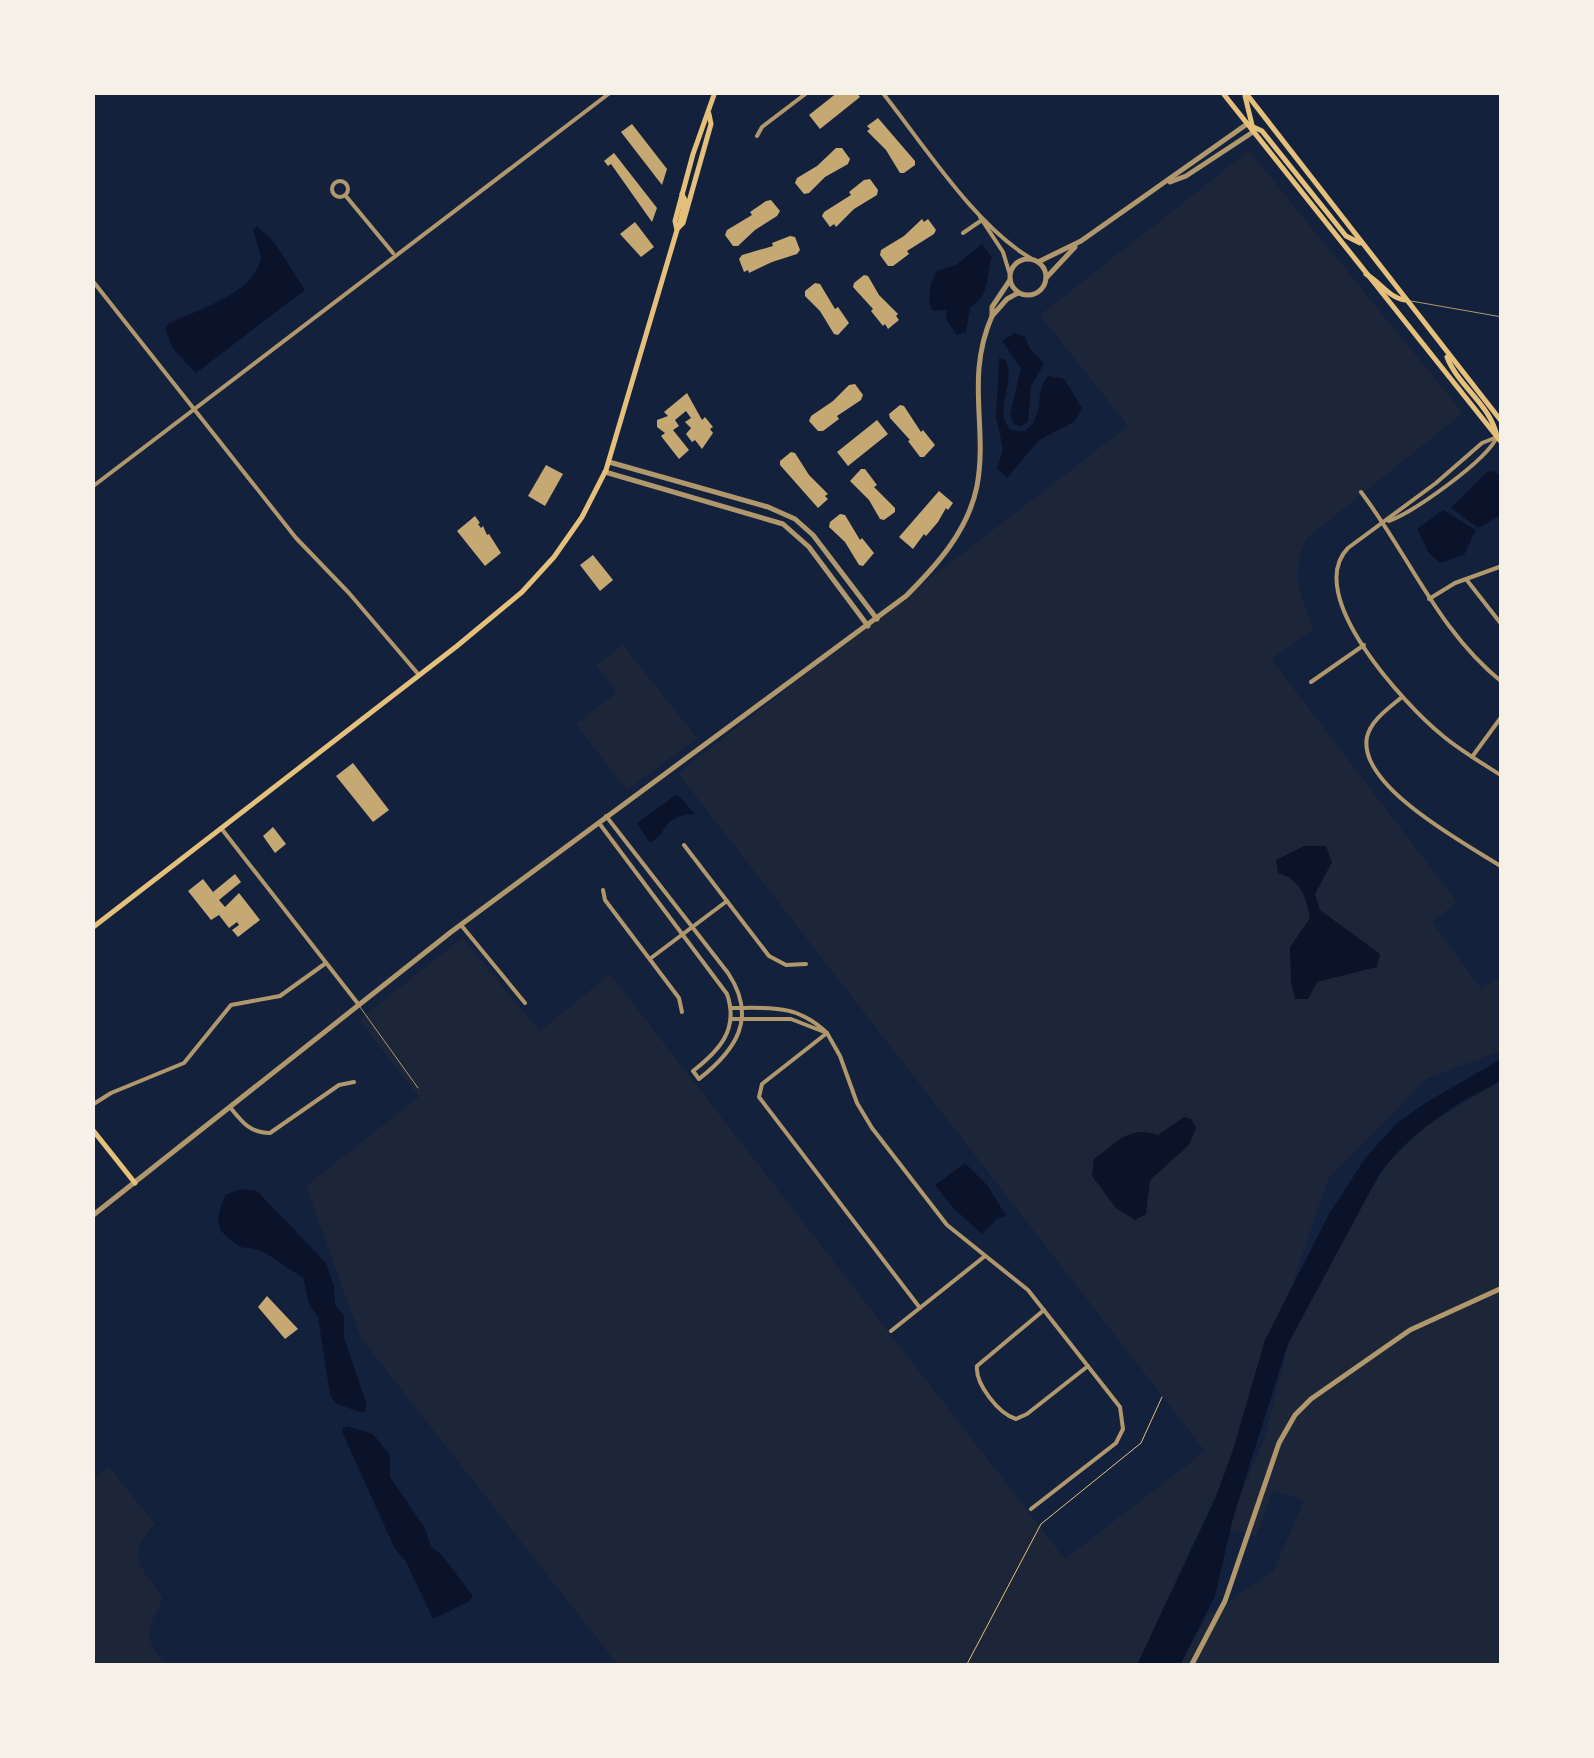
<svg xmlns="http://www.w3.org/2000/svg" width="1594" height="1758" viewBox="0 0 1594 1758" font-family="'Varela Round',sans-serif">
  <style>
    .green { fill: #1d2539 }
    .water { fill: #0b132b }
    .building { fill: #c6a872 }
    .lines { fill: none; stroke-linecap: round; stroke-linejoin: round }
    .path { stroke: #e5c07b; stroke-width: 1 }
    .service { stroke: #b1986c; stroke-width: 1 }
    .minor { stroke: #b1986c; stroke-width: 4 }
    .tertiary { stroke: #b1986c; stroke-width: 5 }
    .secondary { stroke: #e5c07b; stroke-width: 5 }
  </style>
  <rect width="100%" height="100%" fill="#14213d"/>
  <g class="green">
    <path d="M1249,151L1463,413L1307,538C1289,577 1300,592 1314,629L1271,659L1457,902L1432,922L1481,989L1501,976V1051L1426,1079L1328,1179L1290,1292L1265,1340L1226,1473L1137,1665H618L361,1338L306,1186L419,1097L359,1020L462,938L540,1031L610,974L1065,1559L1205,1451L678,773L1128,426L1040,315Z"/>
    <path d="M623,645L697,738L627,790L576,724L617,692L596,665Z"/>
    <path d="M1501,1081V1665L1180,1666L1207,1616L1273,1572L1304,1501L1273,1490L1256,1536L1230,1530L1239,1498L1265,1437L1288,1344L1353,1219L1389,1161L1427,1125Z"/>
    <path d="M109,1467L155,1524C124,1556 140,1566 163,1597C148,1633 140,1633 166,1665H93V1479Z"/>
  </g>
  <g class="water">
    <path d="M257,226L274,242L305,290L196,373L173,349L165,328L169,323C197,310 256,293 261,257L253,230Z"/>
    <path d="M982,244L992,257C985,280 991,293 970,308L966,332L957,335L946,319L947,310L933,311C926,301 930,281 937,271L956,265Z"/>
    <path d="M1014,333L1025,337L1030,349L1044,364L1031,386L1028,421L1021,427L1014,424L1010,415L1021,368L1002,341Z"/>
    <path d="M999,358L1005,360C1018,384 991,410 1011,430L1025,431C1046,417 1033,393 1048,376L1064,379L1082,408L1074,422L1039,440L1007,478L997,469L1003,449L996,417Z"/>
    <path d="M1494,471L1501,478V515L1478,528L1451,508L1487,472Z"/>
    <path d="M1443,510L1476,530L1464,555L1440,563L1429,553L1417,529Z"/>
    <path d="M677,794L695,814C660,816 671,831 650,843L637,823Z"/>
    <path d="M1304,846H1326L1332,862L1315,894L1320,910L1380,954L1377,967L1317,982L1308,999H1295L1291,983L1290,947L1310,918C1306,896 1301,880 1278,873L1276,860Z"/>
    <path d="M1501,1059V1081C1454,1104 1410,1132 1379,1175L1288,1344L1233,1518L1215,1596L1180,1665H1137L1216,1497L1234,1447L1265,1340L1329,1214L1366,1157L1397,1123L1427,1102Z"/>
    <path d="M1184,1117L1191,1119L1196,1128L1189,1145L1150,1180L1146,1214L1135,1220L1116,1208L1092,1176L1094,1159C1117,1143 1128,1125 1158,1135Z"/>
    <path d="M965,1163L988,1186L1006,1216L997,1219L982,1234L952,1207L935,1185Z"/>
    <path d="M240,1189L257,1191L326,1263L334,1286L335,1305L344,1316V1338L367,1405L364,1413L336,1404L330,1395L318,1317L309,1304L303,1277C285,1269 264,1245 243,1248C215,1231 214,1225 225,1195Z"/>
    <path d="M347,1426L373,1434L390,1455V1477L425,1528L431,1547L441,1554L473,1596L470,1601L433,1619L406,1562L394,1547L343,1434L342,1429Z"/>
  </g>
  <g class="building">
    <path d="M838,92H856L860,97L820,129L809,115Z"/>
    <path d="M878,118L915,161V165L904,173H900L886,150L867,131L870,129L867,126Z"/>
    <path d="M632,124L667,169L662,185L621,132Z"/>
    <path d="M836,148H842L850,159L848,164L825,177L809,193L804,194L795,183L797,178L817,166Z"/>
    <path d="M614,153L657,208L652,222L611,164L608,166L604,161Z"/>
    <path d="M870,179L878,190L877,195L854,209L836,227L834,224L830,227L822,216L824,212L851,195L849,192L864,180Z"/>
    <path d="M771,200L780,211L777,216L755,230L738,246H733L725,235L727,230L752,215L750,212L766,201Z"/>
    <path d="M922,219L924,222L928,219L936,230L934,234L907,251L909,254L893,266H888L880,255L881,250L904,236Z"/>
    <path d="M635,222L654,247L641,257L620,234Z"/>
    <path d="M790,236L795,237L800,250L797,254L772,262L749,273L748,270L744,272L739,259L742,255L773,246L772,243Z"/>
    <path d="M864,275L868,276L879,295L898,314L896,316L899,320L888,329L885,324L883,326L871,311L873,309L853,287L854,283Z"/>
    <path d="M815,283L820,284L835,309L838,307L849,323L838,335L834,334L820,311L805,296V291Z"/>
    <path d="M855,384L863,395L861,400L837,416L839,419L823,431H818L809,421L811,416L833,401L849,385Z"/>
    <path d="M687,393L702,420L705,417L713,427L710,429L713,433L702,449L695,440L692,442L686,434L691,428L685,422L691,418L686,411L675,420L679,426L673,430L689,450L679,459L661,436L665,433L657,427V420L668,416L664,412Z"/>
    <path d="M900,405L904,406L921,432L923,430L935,445L924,457H920L908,441L910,440L890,418L889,414Z"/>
    <path d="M877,420L888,434L848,466L837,452Z"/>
    <path d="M791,452L795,453L809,475L828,494L825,496L828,499L818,508L780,465V461Z"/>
    <path d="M546,465L563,474L545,506L528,496Z"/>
    <path d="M861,469H865L877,485L874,487L895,508V512L884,520L880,519L869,500L850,481Z"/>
    <path d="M939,491L953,503L948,510L946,508L938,522L926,536L924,534L913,549L899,537Z"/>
    <path d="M840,514L845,515L860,540L862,538L874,553L863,566L859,565L845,542L829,527L830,522Z"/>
    <path d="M475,516L480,523L478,524L481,528L483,526L487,535L489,534L501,553L485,566L457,531Z"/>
    <path d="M593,555L613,580L600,591L580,565Z"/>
    <path d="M353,763L389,810L373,822L336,776Z"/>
    <path d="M273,827L286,844L275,853L263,836Z"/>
    <path d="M235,874L241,882L219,900L225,907L239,893L260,920L238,937L232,930L239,925L237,922L229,928L219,915L211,920L188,891L203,879L213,892Z"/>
    <path d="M267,1296L298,1329L285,1339L258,1307Z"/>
  </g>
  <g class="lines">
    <path class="path" d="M966,1666L1041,1524L1141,1443L1162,1397"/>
    <g class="service">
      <path d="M1411,301L1502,317"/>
      <path d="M360,1007L418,1088"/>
    </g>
    <g class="minor">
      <path d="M882,92C924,145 975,226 1032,259"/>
      <path d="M757,136L762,127L808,92"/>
      <circle cx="340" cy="189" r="8"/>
      <path d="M345,195L393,253"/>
      <path d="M980,217L1003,252L1010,275"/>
      <path d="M963,233L982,220"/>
      <path d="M92,280L296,538L349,593L419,675"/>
      <path d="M1497,437L1482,443L1436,483L1348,548C1302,595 1406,706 1443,736C1461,751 1482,763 1502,776"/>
      <path d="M92,487L611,92"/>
      <path d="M1361,492C1409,555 1438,631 1502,682"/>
      <path d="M1389,521C1415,511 1486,461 1497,437"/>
      <path d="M1466,579L1502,625"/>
      <path d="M1429,599L1455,583L1502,566"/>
      <path d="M1311,682L1364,645"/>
      <path d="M1402,697C1389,708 1371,720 1367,737C1357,786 1466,844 1502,867"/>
      <path d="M1472,757L1502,716"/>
      <path d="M599,823L727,994C739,1029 720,1050 693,1071L699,1079C736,1050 758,1018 728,973L606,816"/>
      <path d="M221,828L359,1005"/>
      <path d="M684,845L769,956L786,965L806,964"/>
      <path d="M603,890L605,900L679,998L682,1012"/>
      <path d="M461,925L525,1003"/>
      <path d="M651,958L727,901"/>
      <path d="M731,1019H791L827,1033C797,1004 771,1008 732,1008"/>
      <path d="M92,1105L111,1093L184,1063L231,1005L280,996L326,963"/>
      <path d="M230,1107C242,1122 250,1133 270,1133L339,1085L354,1082"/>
      <path d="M920,1308L759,1097L762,1084L827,1033L840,1056L857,1103L872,1128L947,1225L1028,1290L1120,1407L1123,1429L1116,1443L1031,1509"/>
      <path d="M1044,1310L977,1366C975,1384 999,1414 1016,1419L1027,1414L1088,1366"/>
      <path d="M891,1331L985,1256"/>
    </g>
    <g class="tertiary">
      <path d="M1170,182L1186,176L1253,132"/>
      <circle cx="1028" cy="277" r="18"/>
      <path d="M1038,262L1081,241L1247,124"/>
      <path d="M1046,278L1075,247"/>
      <path d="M1010,280L992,307V316L1007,299L1018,293"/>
      <path d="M609,462L768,507L795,519L813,535L877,619"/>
      <path d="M605,472L783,524L809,547L868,626"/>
      <path d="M92,1216L451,932L906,596C937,565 968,531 977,486C988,426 965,378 992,316"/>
      <path d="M1191,1666L1225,1601L1279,1443L1295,1415L1311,1399L1410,1330L1502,1288"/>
    </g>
    <g class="secondary">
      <path d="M1222,92L1502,443"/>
      <path d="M1245,92L1502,422"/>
      <path d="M1245,96L1253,129"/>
      <path d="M1249,125L1262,131L1346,236L1360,243"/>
      <path d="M679,227L685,200L682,194"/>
      <path d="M677,229L683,223L711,124L709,114"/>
      <path d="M1366,274C1380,282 1389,298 1405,300"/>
      <path d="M1447,357C1458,386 1490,404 1497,436"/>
      <path d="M92,928L457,646L522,592L554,557L582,517L606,470L677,230L675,221L693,154L715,92"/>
      <path d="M92,1129L135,1183"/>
    </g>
  </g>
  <rect width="1594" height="1758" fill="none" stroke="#f6f1e7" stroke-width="190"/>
</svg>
